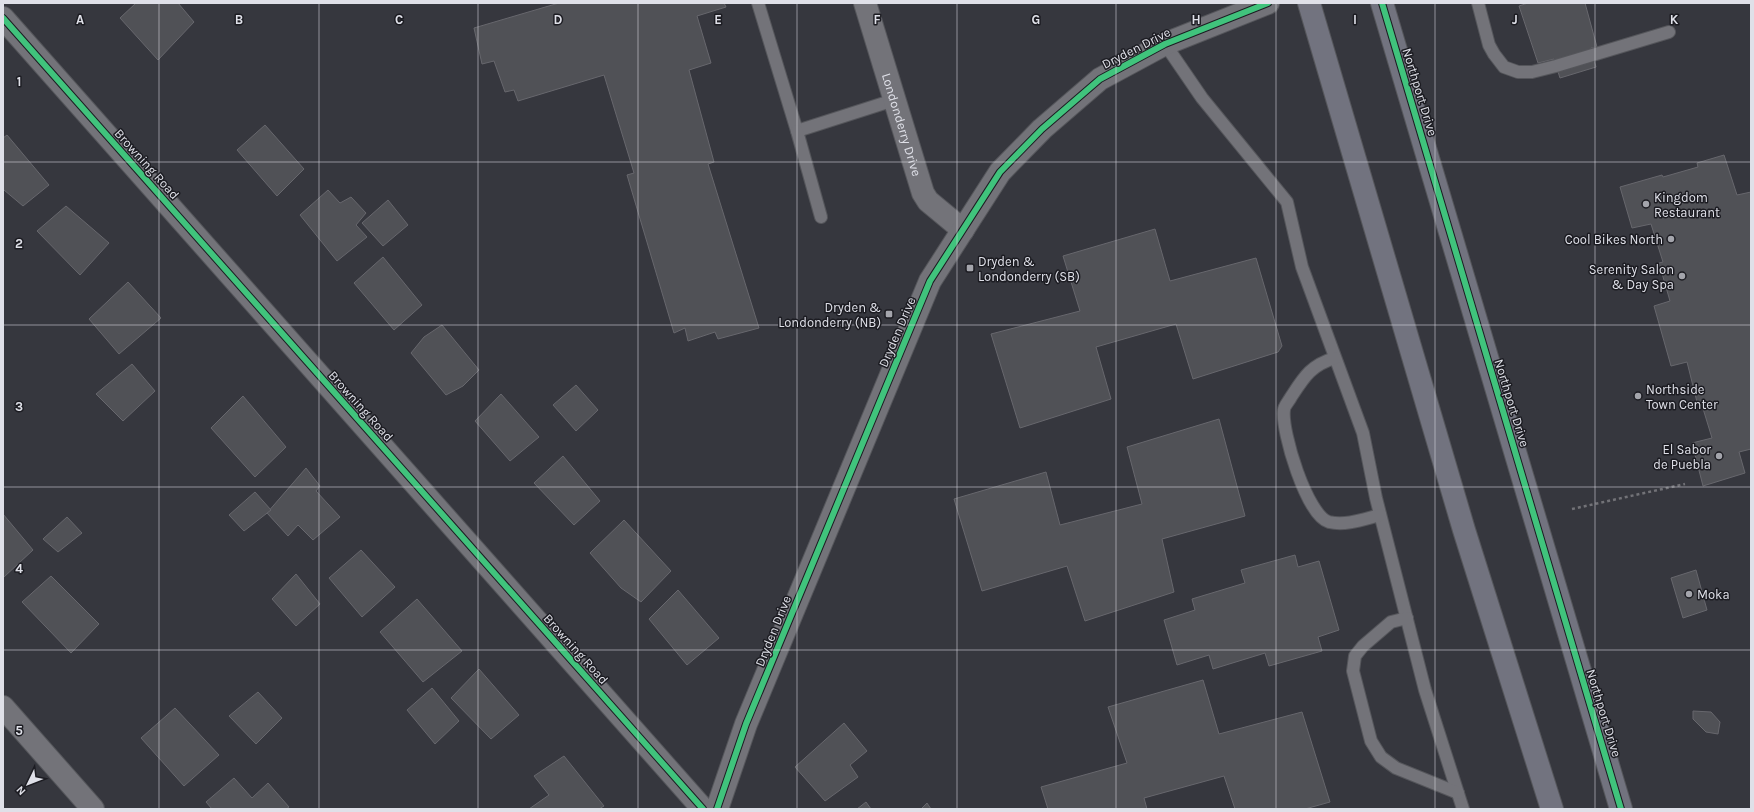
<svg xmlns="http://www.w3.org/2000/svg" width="1754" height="812" viewBox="0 0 1754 812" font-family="Karla,sans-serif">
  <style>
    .building { fill: #505156; stroke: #67676d }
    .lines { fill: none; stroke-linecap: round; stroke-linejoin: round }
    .lane-casing { stroke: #55565b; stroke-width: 14 }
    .street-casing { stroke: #55565b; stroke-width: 24 }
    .primary-casing { stroke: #55565b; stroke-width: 24 }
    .path { stroke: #727277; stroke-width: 2.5; stroke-dasharray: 3 3; stroke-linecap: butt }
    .lane { stroke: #737379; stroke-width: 12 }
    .street { stroke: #737379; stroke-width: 22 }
    .primary { stroke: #72737f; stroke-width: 22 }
    .cycleway-casing { stroke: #1c1c22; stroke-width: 8 }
    .cycleway { stroke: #40c37c; stroke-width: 6 }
    .grid { fill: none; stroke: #dfe0e8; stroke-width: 1; stroke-opacity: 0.55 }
    .poi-dot { fill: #a4a5ac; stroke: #1c1c22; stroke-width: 1.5 }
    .labels { text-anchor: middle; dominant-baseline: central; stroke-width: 3; stroke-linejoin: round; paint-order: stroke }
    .street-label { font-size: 13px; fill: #dfe0e8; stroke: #1c1c22 }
    .poi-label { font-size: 13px; fill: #dfe0e8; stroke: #1c1c22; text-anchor: start }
    .grid-label { font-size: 13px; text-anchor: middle; font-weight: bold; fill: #dfe0e8; stroke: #1c1c22; stroke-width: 3; stroke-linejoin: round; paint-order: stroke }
  </style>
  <rect width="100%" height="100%" fill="#36373e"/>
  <g class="building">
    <path d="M136,3H178L194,22L158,60L120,18Z"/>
    <path d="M559,3H724L726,7L697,16L711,63L689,70L714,162L708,164L759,328L718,339L715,332L688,341L685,328L674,333L627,175L634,173L604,75L518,101L514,90L505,92L494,61L482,64L474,28Z"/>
    <path d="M1528,3H1585L1597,47L1591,48L1596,67L1560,78L1554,59L1538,63L1519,6Z"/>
    <path d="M265,125L304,169L277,196L237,150Z"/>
    <path d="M7,135L49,185L23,206L4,190L3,191V138Z"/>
    <path d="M1724,155L1737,195L1751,192V449L1739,452L1745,473L1703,486L1692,443L1712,438L1701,402H1697L1687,362L1671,366L1654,306L1670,301L1659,263L1663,262L1651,224L1632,228L1620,187L1662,175L1663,177L1698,167L1697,163Z"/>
    <path d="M328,190L340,203L351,197L366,213L356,225L367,237L337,261L300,215Z"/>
    <path d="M388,200L408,225L383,246L362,223Z"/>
    <path d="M66,206L109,243L80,275L37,231Z"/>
    <path d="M1155,229L1170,281L1256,258L1282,346L1278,352L1193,379L1176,324L1096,347L1111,399L1020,428L991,334L1080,311L1063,256Z"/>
    <path d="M383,257L422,305L394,330L354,283Z"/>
    <path d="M128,282L161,318L119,354L89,319Z"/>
    <path d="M442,325L479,370L463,386L446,395L411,353L424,337Z"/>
    <path d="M132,364L155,391L123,421L96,394Z"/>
    <path d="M576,385L598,410L576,431L553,405Z"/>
    <path d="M501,394L539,437L510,461L475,421Z"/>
    <path d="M243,396L286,447L255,477L211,428Z"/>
    <path d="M1219,419L1245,516L1162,539L1174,592L1085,621L1067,566L982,591L954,499L1046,472L1060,525L1142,504L1127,447Z"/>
    <path d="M563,456L600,501L574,525L534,483Z"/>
    <path d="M306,468L320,486L316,491L340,517L313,540L298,525L288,536L267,513Z"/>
    <path d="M255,492L271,510L244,531L229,515Z"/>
    <path d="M3,514L33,550L4,577L3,576Z"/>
    <path d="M67,517L82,533L58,552L43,539Z"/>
    <path d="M624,520L671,571L641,602L621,588L590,553Z"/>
    <path d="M361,550L395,587L362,617L329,578Z"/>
    <path d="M1295,555L1298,567L1319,561L1339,630L1318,637L1322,651L1269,666L1265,653L1213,669L1209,655L1177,665L1164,620L1195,610L1192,599L1245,583L1241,570Z"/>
    <path d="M1696,570L1707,610L1683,618L1671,578Z"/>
    <path d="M296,574L320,604L296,626L272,599Z"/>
    <path d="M51,576L99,624L71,653L22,602Z"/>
    <path d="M678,590L719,638L687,665L649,619Z"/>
    <path d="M417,599L462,651L423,682L380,632Z"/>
    <path d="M479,669L519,715L491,739L451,698Z"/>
    <path d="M1203,680L1219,734L1302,712L1330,802L1305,809H1235L1224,776L1144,798L1147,809H1048L1041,787L1127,763L1108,707Z"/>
    <path d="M432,688L459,721L435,744L407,710Z"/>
    <path d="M258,692L282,718L256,744L229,716Z"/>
    <path d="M175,708L219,755L184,786L141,738Z"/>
    <path d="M1693,711L1711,712L1720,722L1718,734L1706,732L1693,719Z"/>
    <path d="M844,723L867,751L850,765L858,777L825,801L795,767Z"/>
    <path d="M564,756L604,806L599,809H529L549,795L534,776Z"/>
    <path d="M234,778L252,798L268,783L289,807L286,809H212L206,802Z"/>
    <path d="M866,802L871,809H857Z"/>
    <path d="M927,803L931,809H921Z"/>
  </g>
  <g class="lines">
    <defs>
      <g id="lane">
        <path d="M758,3L797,131L894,100"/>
        <path d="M1478,3L1489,45L1494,54L1504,67L1518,72H1532L1556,66L1669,32"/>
        <path d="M1165,44L1202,98L1287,202L1302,267L1363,433L1376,498L1425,690L1463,809"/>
        <path d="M797,131L821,217"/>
        <path d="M1335,358C1311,365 1304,377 1291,397C1289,401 1284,406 1284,410C1281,431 1307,516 1329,522C1346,526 1364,519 1380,515"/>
        <path d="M1407,618L1391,622L1363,646L1355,656L1353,671L1371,741L1381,757L1396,768L1458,793"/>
      </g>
      <g id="street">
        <path id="s1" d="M865,3L923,193L928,201L963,230"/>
        <path d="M3,18L703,809"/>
        <path d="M3,707L93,809"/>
        <path d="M717,809L746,724L930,281L1000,172L1042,129L1100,79L1165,44L1268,3"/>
      </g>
      <g id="primary">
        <path d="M1309,3L1464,530L1552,809"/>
        <path d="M1382,3L1621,809"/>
      </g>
    </defs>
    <use href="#lane" class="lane-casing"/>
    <use href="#street" class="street-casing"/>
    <use href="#primary" class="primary-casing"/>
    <path class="path" d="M1572,509L1685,484"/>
    <use href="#lane" class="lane"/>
    <use href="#street" class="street"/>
    <use href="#primary" class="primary"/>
    <defs>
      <g id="cycleway">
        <path d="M1382,3L1621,809"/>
        <path d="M3,18L703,809"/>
        <path d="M717,809L746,724L930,281L1000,172L1042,129L1100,79L1165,44L1268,3"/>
      </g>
    </defs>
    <use href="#cycleway" class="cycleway-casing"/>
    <use href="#cycleway" class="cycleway"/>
  </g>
  <path class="grid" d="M159,3V809M319,3V809M478,3V809M638,3V809M797,3V809M957,3V809M1116,3V809M1276,3V809M1435,3V809M1595,3V809M3,162H1751M3,325H1751M3,487H1751M3,650H1751"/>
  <g class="poi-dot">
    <circle cx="1646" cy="204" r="4"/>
    <circle cx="1671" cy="239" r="4"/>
    <rect x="966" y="264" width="8" height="8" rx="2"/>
    <circle cx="1682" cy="276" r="4"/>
    <rect x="885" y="310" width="8" height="8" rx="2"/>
    <circle cx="1638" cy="396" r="4"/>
    <circle cx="1719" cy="456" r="4"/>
    <circle cx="1689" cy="594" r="4"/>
  </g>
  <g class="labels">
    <g class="street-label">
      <text transform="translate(1136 48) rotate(-27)">Dryden Drive</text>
      <text transform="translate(1420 92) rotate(73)">Northport Drive</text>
      <text stroke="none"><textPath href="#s1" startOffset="127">Londonderry Drive</textPath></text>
      <text transform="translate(147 164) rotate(48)">Browning Road</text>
      <text transform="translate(897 332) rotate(-67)">Dryden Drive</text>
      <text transform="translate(1512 403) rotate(73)">Northport Drive</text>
      <text transform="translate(361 406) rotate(48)">Browning Road</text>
      <text transform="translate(773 631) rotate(-68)">Dryden Drive</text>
      <text transform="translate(576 649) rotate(48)">Browning Road</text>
      <text transform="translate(1604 713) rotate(73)">Northport Drive</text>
    </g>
    <g class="poi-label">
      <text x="1654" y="197">Kingdom<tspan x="1654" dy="15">Restaurant</tspan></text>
      <text x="1663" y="239" text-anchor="end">Cool Bikes North</text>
      <text x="978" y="261">Dryden &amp;<tspan x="978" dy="15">Londonderry (SB)</tspan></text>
      <text x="1674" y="269" text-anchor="end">Serenity Salon<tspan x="1674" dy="15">&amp; Day Spa</tspan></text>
      <text x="881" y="307" text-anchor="end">Dryden &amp;<tspan x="881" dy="15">Londonderry (NB)</tspan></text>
      <text x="1646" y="389">Northside<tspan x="1646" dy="15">Town Center</tspan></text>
      <text x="1711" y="449" text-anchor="end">El Sabor<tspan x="1711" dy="15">de Puebla</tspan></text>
      <text x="1697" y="594">Moka</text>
    </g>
  </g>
  <g class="grid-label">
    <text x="80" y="24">A</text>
    <text x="239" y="24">B</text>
    <text x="399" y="24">C</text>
    <text x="558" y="24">D</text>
    <text x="718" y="24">E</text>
    <text x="877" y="24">F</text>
    <text x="1036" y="24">G</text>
    <text x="1196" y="24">H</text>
    <text x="1355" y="24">I</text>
    <text x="1515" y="24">J</text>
    <text x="1674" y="24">K</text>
    <text x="19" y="86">1</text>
    <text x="19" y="248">2</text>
    <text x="19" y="411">3</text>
    <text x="19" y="573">4</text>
    <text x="19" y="735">5</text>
  </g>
  <rect width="1754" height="812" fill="none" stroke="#dfe0e8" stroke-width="8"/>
  <g transform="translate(28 784) rotate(227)" stroke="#1c1c22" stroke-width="3" paint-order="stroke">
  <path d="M0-3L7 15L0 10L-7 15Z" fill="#dfe0e8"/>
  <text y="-6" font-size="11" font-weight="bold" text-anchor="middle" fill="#dfe0e8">N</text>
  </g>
</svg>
